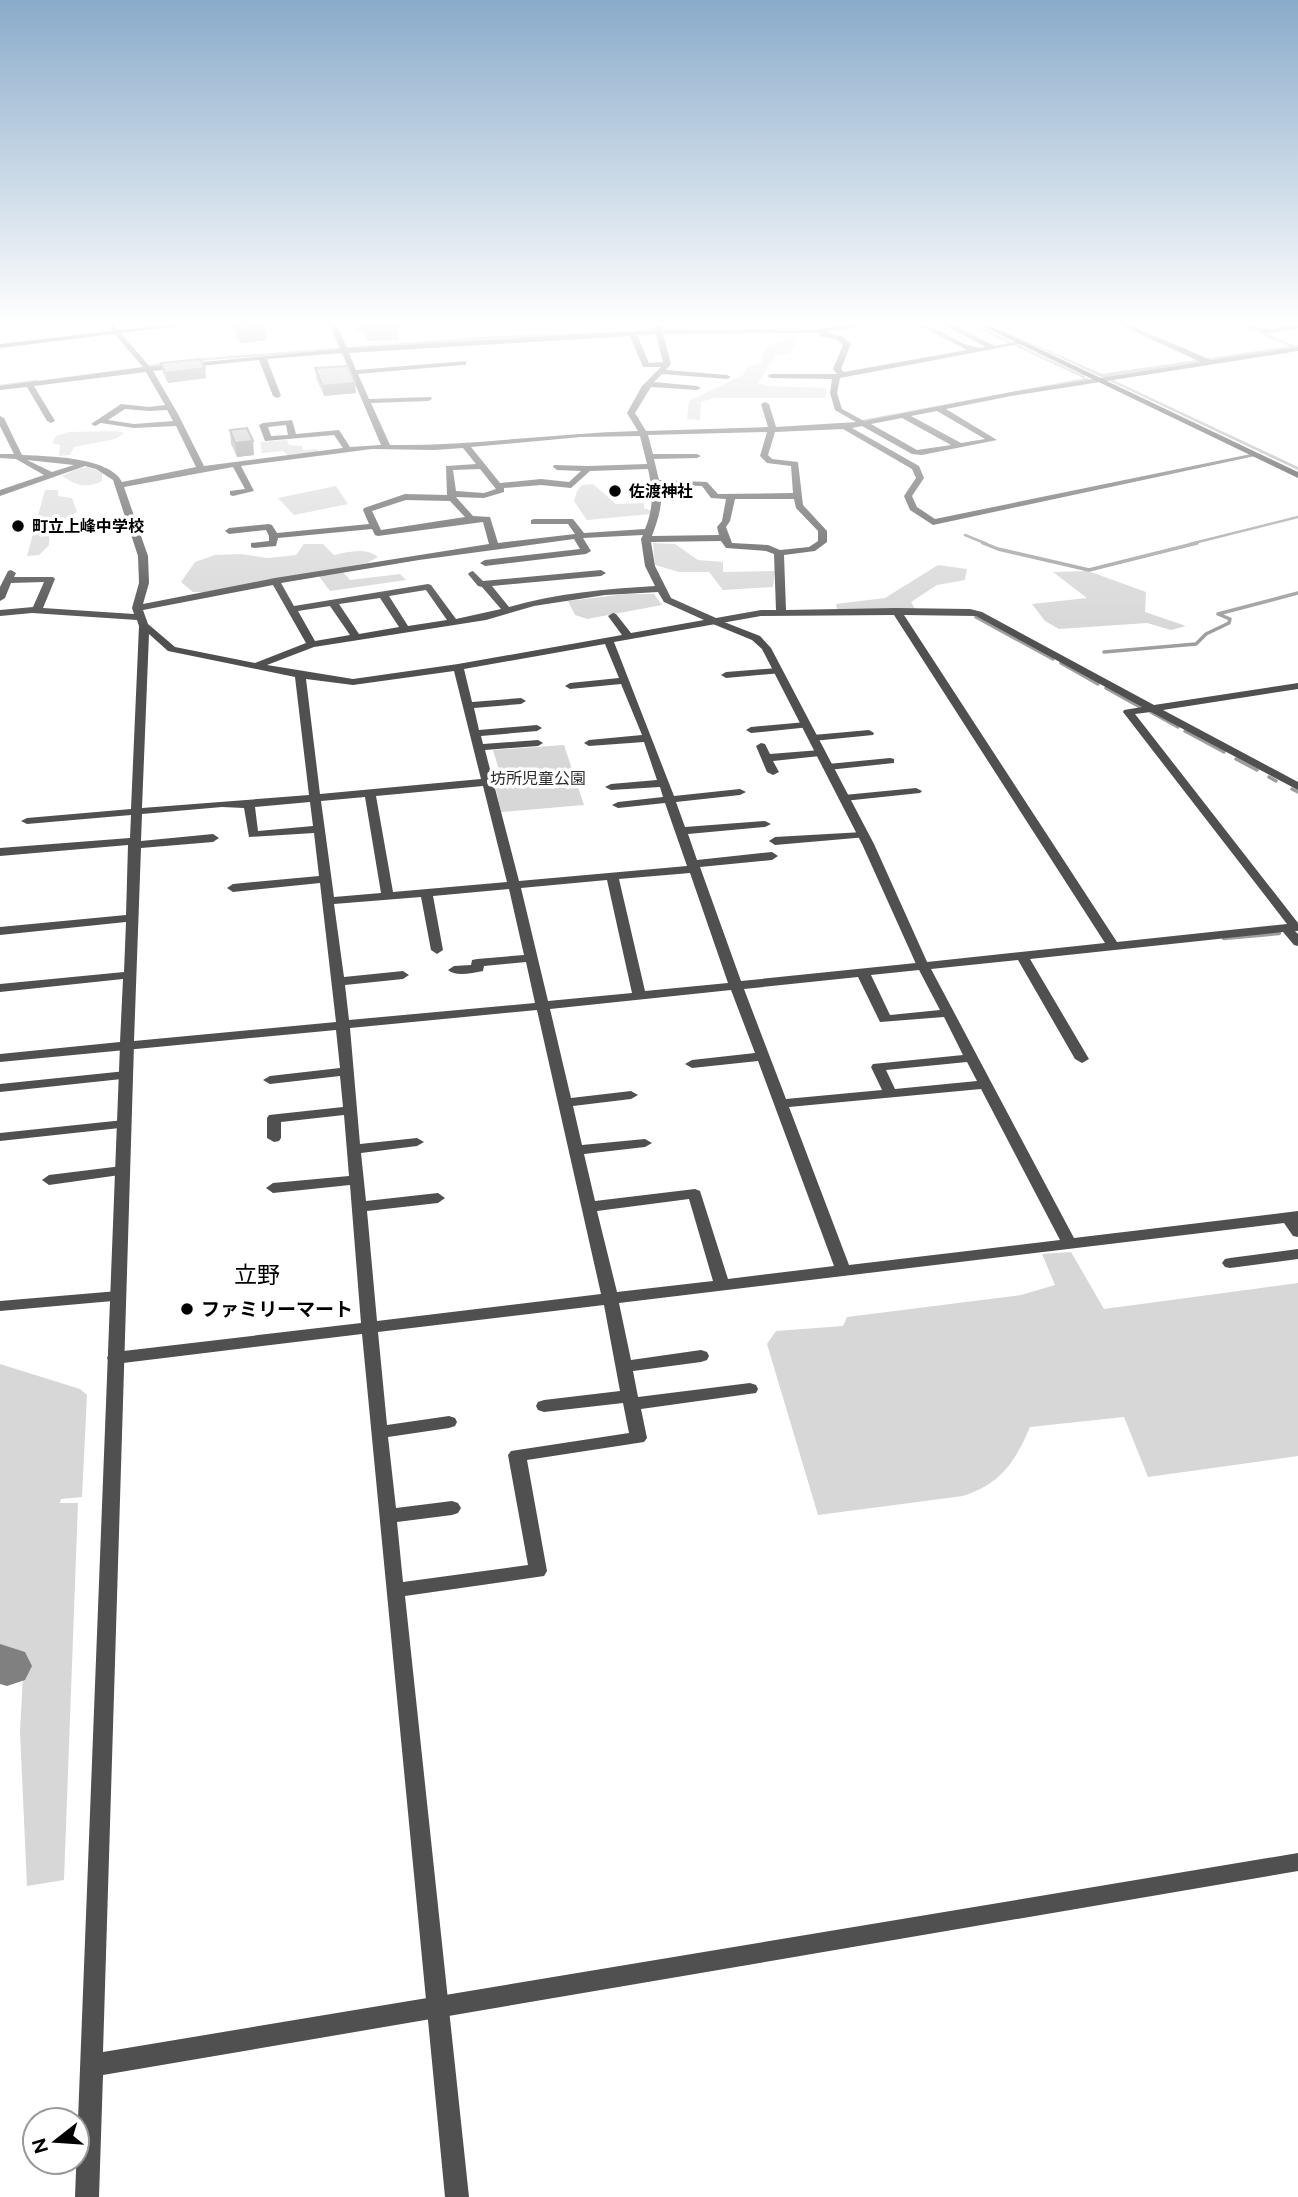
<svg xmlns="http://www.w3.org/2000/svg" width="1298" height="2197" viewBox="0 0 1298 2197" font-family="Figtree,'Noto Sans JP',sans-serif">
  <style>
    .green { fill: #d7d7d7 }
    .water { fill: #9e9e9e }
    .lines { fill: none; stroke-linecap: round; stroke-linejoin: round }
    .stream-far2 { stroke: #9e9e9e; stroke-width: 2.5 }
    .stream-far1 { stroke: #9e9e9e; stroke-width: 3.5 }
    .stream { stroke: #9e9e9e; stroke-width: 4.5 }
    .taxiway { fill: #808080; fill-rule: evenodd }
    .minor { fill: #505050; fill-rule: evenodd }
    .tertiary { fill: #505050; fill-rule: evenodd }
    .secondary { fill: #1d1d1d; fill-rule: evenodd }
    .wall { fill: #a5a5a5 }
    .shaded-wall { fill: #868686 }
    .building { fill: #c0c0c0; stroke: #868686; stroke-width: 2 }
    .poi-dot { fill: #000; stroke: #fff; stroke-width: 2.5 }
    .labels { text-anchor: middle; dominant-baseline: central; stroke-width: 7; stroke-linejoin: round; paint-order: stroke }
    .far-poi-label { font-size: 16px; font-weight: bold; fill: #000; stroke: #fff; text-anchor: start }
    .far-park-label { font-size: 16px; fill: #2e2e2e; stroke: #fff }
    .poi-label { font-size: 19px; font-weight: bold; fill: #000; stroke: #fff; text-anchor: start }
    .quarter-label { font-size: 23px; fill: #000; stroke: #fff }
  </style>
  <rect width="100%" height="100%" fill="#fff"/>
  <g class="green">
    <path d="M792,337L798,338L790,353L775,356L758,383L768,386L826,388V398H714L701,402L700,420L687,419L689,401L743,375L747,368L761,363L766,346Z"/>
    <path d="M117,431L125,433L115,439L74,447L70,455L59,456L60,445L52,443L56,436L69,432Z"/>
    <path d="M287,440L289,445L302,446L303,450L317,449L318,452L289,456L283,451L262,453L260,442Z"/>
    <path d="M90,467L102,473V481C87,489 75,485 62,476L79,468Z"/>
    <path d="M593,484L616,504L644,503V508L652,511L651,514L587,520L574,501L577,491L582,485Z"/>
    <path d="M336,486L348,504L294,515L278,498Z"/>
    <path d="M45,490H58V496L72,498L77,512L50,526L49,545L39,555L27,556Z"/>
    <path d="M653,543L675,544L698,560L723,562V572L775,571L773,587L723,590L709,572H679L655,565Z"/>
    <path d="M304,544H323L334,555C349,552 365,547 378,557L367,563L205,592H193L181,582L195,562L215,555L241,554L267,558L296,555Z"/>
    <path d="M938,565L967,569L965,580L937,585L911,602L915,609H837L836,604L885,598Z"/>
    <path d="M1088,571L1146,592L1145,612L1186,626L1171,630L1147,623L1059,629L1045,621L1032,604L1087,598L1053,572Z"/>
    <path d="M343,572L350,580L400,574L406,580L330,591L318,575Z"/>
    <path d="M625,594H654L662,605L587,619L575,615L568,601Z"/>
    <path d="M564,745L584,805L501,812L494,781L502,780L493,750Z"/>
    <path d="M1071,1252L1104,1309L1298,1283V1456L1148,1477L1124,1417L1030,1427C1015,1462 1001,1484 963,1496L818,1515L767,1344L776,1331L843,1326L847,1317L1021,1295L1055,1285L1042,1254Z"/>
    <path d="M0,1364L80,1389L87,1395L82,1497L61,1499L60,1503H78L64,1880L27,1886L20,1732L24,1657L0,1650Z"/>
  </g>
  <path class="water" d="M991,325L1102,374L1298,345V347L1107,377L1298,467V470Z"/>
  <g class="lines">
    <g class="stream-far2">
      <path d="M974,325L1011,343"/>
      <path d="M1244,325L1294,347"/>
      <path d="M825,332L868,325"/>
      <path d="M1018,346L1084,377"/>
      <path d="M195,360L497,337L799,329"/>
      <path d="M147,367L166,364"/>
      <path d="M0,386L37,381"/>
      <path d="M858,422L1087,379"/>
      <path d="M965,535L987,544"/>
      <path d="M1190,544L1298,517"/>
    </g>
    <g class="stream-far1">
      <path d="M983,543L998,549L1089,570L1197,543"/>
      <path d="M976,617L1053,659"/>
      <path d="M1104,652L1196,644L1206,634L1229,623L1230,619L1218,614L1298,593"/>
      <path d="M1061,663L1098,684"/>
      <path d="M1106,688L1140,707"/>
      <path d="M1151,712L1178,727"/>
      <path d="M1185,731L1224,752"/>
      <path d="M1236,759L1257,770"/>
      <path d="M1269,777L1276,781"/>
      <path d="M1292,789L1298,792"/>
    </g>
    <path class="stream" d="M1224,938L1279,933"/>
    <path class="taxiway" d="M0,1644L25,1652L32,1666L25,1680L7,1686L0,1684Z"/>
    <g class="minor">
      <path d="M107,325H114L150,367L340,349L330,325H337L347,348L655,330L653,325H661L662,330H813L841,325H858L824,332L842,336L851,344L841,369L844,372L967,350L918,325C942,325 961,351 986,347L944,325H953L995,346L1021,341L1025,343L840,378L837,393L842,409L864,421L1011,392L1201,362L1120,325H1129L1211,360L1298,347V351L1011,396L946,409L997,440L922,455L912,454L862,426L852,428L919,466L924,478L912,496L917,507L935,519L1256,453L1260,455L933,525L910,510L904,496L916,478L912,469L843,429L775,432L768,455L772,459L798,462L803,505L827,531V542L815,551L784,555L786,610L896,608L970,609L982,612L1154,705L1298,683V689L1163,710L1298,782V790L1151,712L1135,714L1298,923V931H1295L1298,934V946L1294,945L1283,932L1030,959L1089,1059L1082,1063L1075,1059L1018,960L931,969L1074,1238L1298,1211V1237L1293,1236L1284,1223L619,1303L631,1360L701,1350L707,1352L709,1356L707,1360L701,1362L633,1371L638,1397L750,1383L756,1385L758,1389L756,1393L641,1409L647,1438L644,1442L527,1460L547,1571L544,1576L405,1596L469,2197H445L362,1334L115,1364L109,1362L107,1358L109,1354L115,1352L361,1323L350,1185L273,1193L266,1188L273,1183L349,1176L344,1115L281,1122V1138L279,1141L274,1142L267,1138V1118L269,1115L343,1107L340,1076L270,1084L263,1080L270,1076L340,1068L336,1030L0,1062V1054L120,1042L123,979L0,992V984L124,972L126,922L0,935V927L126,915L128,845L0,856V848L130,838L131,815L27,824L21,821L27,818L131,809L139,626L137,620L32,613L0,616V610L33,607L44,582L11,583L5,598L0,601V587L8,571L11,570L16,573L14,577H53L55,579L43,608L134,614L132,608L139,583L138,556L113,480L96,469L85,466L0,496V490L44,475L16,459L0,458V454H14L0,426V416L4,418L22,455C47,456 110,457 122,482L196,467L176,426L134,428L101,423L95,426L91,424L121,404L149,407L165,405L146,372L34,386L55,421L51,423L47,421L27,387L0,390V386L143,367ZM819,333V336L837,340L843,345L833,369L837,374H771L767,376L771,378L832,379L830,393L835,410L856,422L776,427L769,404L765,402L761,404L768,427L646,431L635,413L651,387L697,390L701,388L697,386L654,382L662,374L727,379L731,377L727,375L666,370L671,364L663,334ZM656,334L663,362L649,363L637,335ZM630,336L643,367H661L642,386L627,413L638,431C555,433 473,446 390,445L371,403L428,401L432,399L431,397L369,399L358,374L463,365H466V361L356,370L349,353ZM342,353L381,445L350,447L339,430L296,434L292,420L263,423L259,425L265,441L334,435L343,448L204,466L178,414L153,371L259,360L273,396L277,398L281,396L267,359ZM125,409L149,411L167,410L173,421L134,424L108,420ZM937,411L985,439L961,443L911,416ZM902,418L951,445L917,450L871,424ZM286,425L288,435L271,436L268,427ZM767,432L760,456L767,463L791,466L793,493L718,494L707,482L659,480L654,459L697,458L701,456L697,454H653L648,435ZM640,436L647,464L588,466L554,465L553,467L557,470L581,471L569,482L541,479L500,483L471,447L581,437ZM463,448L476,464L446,466L447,495L405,494L364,508L363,510L369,524L277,533L272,525L269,524L229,528L225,531L229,534L266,530L269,536V541L251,543V547L254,548L276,546L278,538L372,529L375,535L378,536L483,522L489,544L275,578L143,604L149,583L148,556L124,487L233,467L245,489L230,491V495L233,496L254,491L241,466L372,449L434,450ZM27,460L74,465L52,472ZM480,469L496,489L484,493L456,491L453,470ZM648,469C653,491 654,507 645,529L584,533L573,519H534L531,520V524H568L575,534L498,543L490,517L473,516L456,497L484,498L504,492V488L541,485L571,488L590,471ZM660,485L702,486L711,498L726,499L722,521L717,527L719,535L652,536C658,519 664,503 660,485ZM735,499H794L796,508L818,531V541L809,547L780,550L768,545L732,543L726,527L730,521ZM406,500L450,501L465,517L381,530L372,511ZM643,535L641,539L645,566L655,586C606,589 557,593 509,607L492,586L601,576L606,573L601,570L483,581L473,571L470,572L468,574L478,586L482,587L501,609L456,619L431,585L428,584L294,606L281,583L419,560L574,539L580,549L485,560L480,563L485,566L586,554L591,551L583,538ZM721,541L726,548L766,551L774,554L776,610H761L716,618L671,598L655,566L651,542ZM273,585L306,643L255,663L175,647L148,624L143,610ZM426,590L447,620L408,626L389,596ZM658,592L664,602L704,620L631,633L616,614L613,613L608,616L622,635L458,664L353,679L267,665L314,647L486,620L534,606L605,595ZM380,598L399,627L359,634L339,604ZM330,606L350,635L315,641L298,611ZM894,615L1105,943L927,962L922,960L916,963L741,981L700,867L772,860L778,856L772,852L697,860L688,834L765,827L771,824L765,821L685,827L676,802L740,795L746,792L740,789L674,796L614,642L761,616ZM904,615L976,616L1142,707L1124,710L1123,712L1287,924L1117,942ZM149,634L168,651L295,677L309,795L142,808ZM605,644L619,678L570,683L565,686L570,689L621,684L642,735L589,740L584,743L589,746L644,742L657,780L611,784L605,787L611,790L660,787L663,797L618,802L612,805L618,808L665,803L687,866L519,881L485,750L538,746L543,743L538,740L483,744L481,736L537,731L542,728L537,725L479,730L474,708L521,704L526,701L521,698L472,702L464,669ZM454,671L481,779L320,794L306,679L353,685ZM483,786L507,882L393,892L376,796ZM365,797L381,893L334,897L321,801ZM310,802L313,826L258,831L255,807ZM222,807L244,808L249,837L314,833L319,876L233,884L227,888L233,892L320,883L336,1022L134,1041L141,848L213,842L219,838L213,834L141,841L142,814ZM690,873L728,983L645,991L619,879ZM607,880L632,993L548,1001L521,888ZM509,889L524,955L477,959L472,960L471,965L454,966L448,970C455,977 472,973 483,971L484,966L526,962L535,1003L349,1020L345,985L403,979L409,975L403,971L344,977L334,904L421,897L431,950L437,954L443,950L433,896ZM919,970L940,1010L890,1015L871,975ZM858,977L880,1022L944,1017L963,1055L873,1064L871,1067L882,1090L786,1099L744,989ZM731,990L755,1053L692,1060L685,1064L692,1068L758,1061L834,1266L728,1279L700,1191L695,1189L595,1201L584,1154L645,1147L652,1143L645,1139L582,1145L573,1106L631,1099L638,1095L631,1091L571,1098L550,1009ZM537,1010L601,1294L377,1321L367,1211L438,1203L445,1198L438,1193L366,1201L361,1153L417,1146L424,1142L417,1138L360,1144L350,1028ZM967,1062L977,1081L895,1089L886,1070ZM981,1089L1060,1240L849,1265L789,1107ZM689,1199L713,1281L617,1292L597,1211ZM604,1305L620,1391L544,1400L538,1402L536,1406L538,1410L544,1412L623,1403L629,1433L511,1451L508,1455L528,1565L403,1582L397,1522L452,1515L458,1513L461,1508L458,1503L452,1501L396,1508L388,1437L449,1428L455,1426L457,1422L455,1418L449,1416L387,1425L378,1332Z"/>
      <path d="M1247,325C1255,325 1262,329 1269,329C1279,329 1288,325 1298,325V328L1266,334Z"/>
      <path d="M778,668L782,669V673L726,678L721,675L726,672Z"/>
      <path d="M806,722L811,725L810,727L751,733L746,730L751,727Z"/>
      <path d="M869,730L874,733L873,735L813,741L808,738L813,735Z"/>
      <path d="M761,743L765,744L770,754L820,750L825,753L820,756L773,761L779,772L773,775L767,772L756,746Z"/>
      <path d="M890,758L894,759V763L828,770L822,767L828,764Z"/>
      <path d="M916,788L922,791L920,793L844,801L838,798L844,795Z"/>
      <path d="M863,832L869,835L867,837L775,845L769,841L775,837Z"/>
      <path d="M126,1071L133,1075L131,1078L0,1092V1084Z"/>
      <path d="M124,1120L131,1124L129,1127L0,1141V1133Z"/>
      <path d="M122,1166L129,1171L127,1174L49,1185L42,1180L49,1175Z"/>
      <path d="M1298,1249V1259L1230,1268L1225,1267L1222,1263L1225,1259L1230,1258Z"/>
      <path d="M118,1291L124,1292L126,1296L124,1300L0,1311V1301Z"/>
    </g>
    <g class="tertiary">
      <path d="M713,620H719L760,636L771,648L874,844L928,964L927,967L922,968L916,964L862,844L762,649L752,640L713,624Z"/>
      <path d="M127,1041L134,1045L103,2052L1298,1853V1871L103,2075L99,2197H75L120,1045Z"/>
    </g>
    <g class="secondary">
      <path d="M163,325H186L0,348V344Z"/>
      <path d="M980,325H989L1298,472V478Z"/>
    </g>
  </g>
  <g class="wall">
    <path d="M231,325H264L267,340L240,343Z"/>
    <path d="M354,325H397L399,340L368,341L363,330H357Z"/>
    <path d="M161,363L206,378L168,383L163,373Z"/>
    <path d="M315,368L356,393L324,396L316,378Z"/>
    <path d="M230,430L254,455L237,457L231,444Z"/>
  </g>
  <g class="shaded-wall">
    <path d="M356,325H362L363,330H357Z"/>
    <path d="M265,327L267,340L240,343L238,330Z"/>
    <path d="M205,368L206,378L168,383L166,373Z"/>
    <path d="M355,383L356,393L324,396L323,386Z"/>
    <path d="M253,441L254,455L237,457L235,443Z"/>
  </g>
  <g class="building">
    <path d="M236,325H264L265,327L238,330Z"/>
    <path d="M366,325H397L398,327L367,328Z"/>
    <path d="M200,359L205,368L166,373L161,363Z"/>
    <path d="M348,366L355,383L323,386L315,368Z"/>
    <path d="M247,428L253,441L235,443L230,430Z"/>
  </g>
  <linearGradient id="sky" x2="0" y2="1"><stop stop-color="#8aabca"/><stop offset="0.51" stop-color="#fff"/><stop offset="1" stop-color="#fff" stop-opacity="0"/></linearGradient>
  <rect width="1298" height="633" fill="url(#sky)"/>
  <g class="poi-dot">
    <circle cx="615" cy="491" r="7"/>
    <circle cx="18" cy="526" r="7"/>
    <circle cx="187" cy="1309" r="7"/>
  </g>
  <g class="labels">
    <g class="far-poi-label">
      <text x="629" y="491">佐渡神社</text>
      <text x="32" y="526">町立上峰中学校</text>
    </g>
    <g class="far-park-label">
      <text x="538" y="778">坊所児童公園</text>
    </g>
    <g class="poi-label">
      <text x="201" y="1309">ファミリーマート</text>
    </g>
    <g class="quarter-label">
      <text x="257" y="1275">立野</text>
    </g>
  </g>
  <g transform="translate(56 2141) rotate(253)"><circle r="33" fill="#ffffff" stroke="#999999" stroke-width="2"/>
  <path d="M0-5L12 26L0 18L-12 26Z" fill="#000000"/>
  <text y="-10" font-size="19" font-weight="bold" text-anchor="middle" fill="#000000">N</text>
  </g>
</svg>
